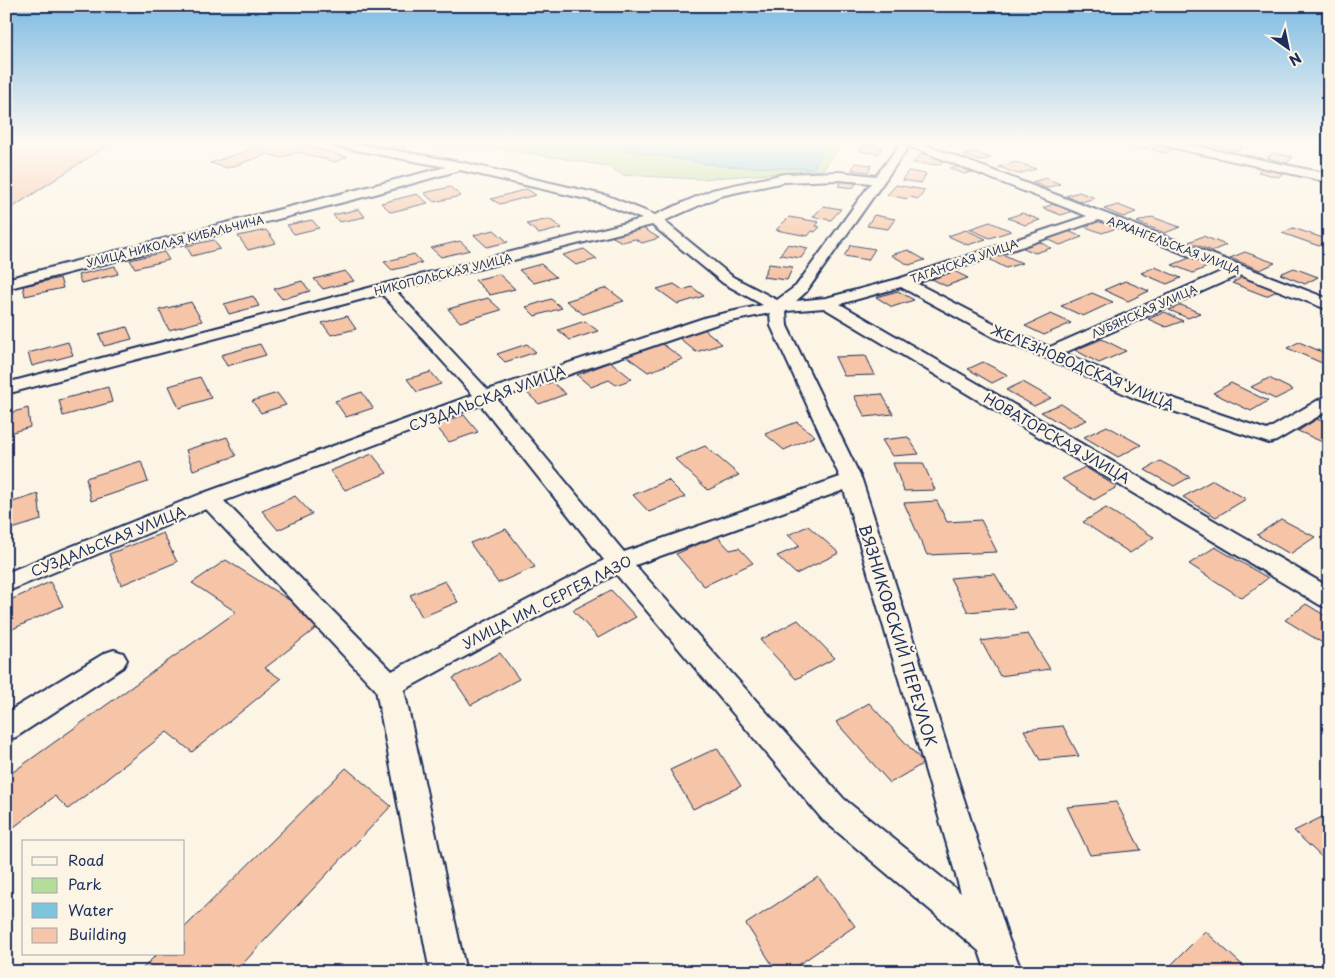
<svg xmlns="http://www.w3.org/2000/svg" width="1335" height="978" viewBox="0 0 1335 978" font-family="'Playpen Sans',sans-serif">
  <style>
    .green { fill: #b5dd99; stroke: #68867c }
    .water { fill: #7cc5dc; stroke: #5589aa }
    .building { fill: #f6c4a6; stroke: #1b2f5e }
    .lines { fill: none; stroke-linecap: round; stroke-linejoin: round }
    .minor-casing { stroke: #1b2f5e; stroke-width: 4 }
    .minor { fill: #fcf5e5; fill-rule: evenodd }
    .labels { text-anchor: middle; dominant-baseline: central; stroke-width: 4.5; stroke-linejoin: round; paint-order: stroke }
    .far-street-label { font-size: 11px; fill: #1b2f5e; stroke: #fcf5e5 }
    .street-label { font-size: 14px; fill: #1b2f5e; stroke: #fcf5e5 }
    .near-street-label { font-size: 16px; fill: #1b2f5e; stroke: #fcf5e5 }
  </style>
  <rect width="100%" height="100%" fill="#fcf5e5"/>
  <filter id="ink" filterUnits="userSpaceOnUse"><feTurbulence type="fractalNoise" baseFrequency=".02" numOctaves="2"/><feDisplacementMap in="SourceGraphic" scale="10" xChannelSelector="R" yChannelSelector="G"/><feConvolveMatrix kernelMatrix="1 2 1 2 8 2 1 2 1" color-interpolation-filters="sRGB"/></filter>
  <g filter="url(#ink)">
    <g class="green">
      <path d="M348,142H404L405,149L400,151Z"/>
      <path d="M414,142H834L840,146L823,170L700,179L623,175L607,166L547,156L479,146L430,145Z"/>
    </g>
    <path class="water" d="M597,142H819L824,149L813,169L720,166L632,151Z"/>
    <g class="building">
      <path d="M6,142H112L7,211Z"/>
      <path d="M273,142H292L347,157L335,162L298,152L281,158L268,154L228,168L210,163Z"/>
      <path d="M961,142H977L980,143L966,146L957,143Z"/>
      <path d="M1140,142H1149L1154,143L1145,149L1133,147Z"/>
      <path d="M1214,142H1223L1244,147L1236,151L1209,144Z"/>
      <path d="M1159,144L1174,148L1167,153L1151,150Z"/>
      <path d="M865,145L882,147L878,154L860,151Z"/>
      <path d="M974,152L991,158L980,161L964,155Z"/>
      <path d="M1274,153L1293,157L1287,163L1267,158Z"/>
      <path d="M921,154L941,157L940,159H944L940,165L913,163Z"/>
      <path d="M1016,162L1036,169L1018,174L999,167Z"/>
      <path d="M855,163L871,165L869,172L852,170Z"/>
      <path d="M962,166L976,171L964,174L950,168Z"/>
      <path d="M1263,168L1284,173L1278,177L1258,172Z"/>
      <path d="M908,171L926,174L921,183L902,180Z"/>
      <path d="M1046,178L1060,184L1046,188L1032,182Z"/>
      <path d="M842,180L857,182L853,188L838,186Z"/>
      <path d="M896,185L925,190L919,199L910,197L908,199L887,195Z"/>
      <path d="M450,187L461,196L434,202L424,193Z"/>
      <path d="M527,189L536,195L500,204L491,199Z"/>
      <path d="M1079,192L1095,198L1082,202L1066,196Z"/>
      <path d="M417,194L428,203L391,212L381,203Z"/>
      <path d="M1056,203L1074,211L1061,215L1043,208Z"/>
      <path d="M1118,205L1136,212L1123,217L1104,209Z"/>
      <path d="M823,206L841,209L831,220L813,217Z"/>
      <path d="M359,209L365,217L339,222L333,215Z"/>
      <path d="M1022,213L1040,220L1025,225L1008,218Z"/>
      <path d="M874,215L895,219L888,229L867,226Z"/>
      <path d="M789,217L819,222L816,226L820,227L815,232L812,231L808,236L776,230Z"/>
      <path d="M1152,217L1180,227L1165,233L1137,222Z"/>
      <path d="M549,219L562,228L539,234L527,224Z"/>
      <path d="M312,220L319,228L294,234L287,225Z"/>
      <path d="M1098,220L1117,228L1102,233L1083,226Z"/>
      <path d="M990,222L1011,231L990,238L969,229Z"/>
      <path d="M641,227L659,238L642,243L635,239L622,242L611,236Z"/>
      <path d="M1293,228L1329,240V241L1319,246L1282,233Z"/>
      <path d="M266,230L276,243L248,250L238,236Z"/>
      <path d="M494,230L508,242L487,247L474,235Z"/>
      <path d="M966,230L986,239L968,245L948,236Z"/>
      <path d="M1068,231L1082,237L1060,245L1045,238Z"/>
      <path d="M1203,236L1226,245L1212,251L1189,242Z"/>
      <path d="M214,240L220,249L192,256L186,246Z"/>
      <path d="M1036,240L1051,248L1035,253L1019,246Z"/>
      <path d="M460,241L470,250L441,257L431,248Z"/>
      <path d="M788,244L808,248L801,258L780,255Z"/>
      <path d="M851,245L875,249L868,260L844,256Z"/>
      <path d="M584,249L597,259L576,265L563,255Z"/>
      <path d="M908,250L925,260L909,265L891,255Z"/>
      <path d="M164,252L169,260L135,268L130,260Z"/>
      <path d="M1245,252L1275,263L1260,270L1230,258Z"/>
      <path d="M414,254L422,263L392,270L384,262Z"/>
      <path d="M1002,254L1022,263L1006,268L987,258Z"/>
      <path d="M1192,257L1212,265L1193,273L1172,265Z"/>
      <path d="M541,264L556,277L534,283L519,270Z"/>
      <path d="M769,264L793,267L787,280L763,277Z"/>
      <path d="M115,266L118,274L81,283L78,275Z"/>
      <path d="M1155,267L1181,278L1167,284L1141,273Z"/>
      <path d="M1294,268L1318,277L1305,284L1280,274Z"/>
      <path d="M952,270L968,278L946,286L930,278Z"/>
      <path d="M345,271L354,281L323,289L314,279Z"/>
      <path d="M499,274L515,289L490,295L475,280Z"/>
      <path d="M1243,277L1277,291L1266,296L1232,283Z"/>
      <path d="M60,278L63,288L25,296L23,286Z"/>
      <path d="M302,281L310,291L282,299L274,289Z"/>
      <path d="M1125,281L1149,291L1128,301L1104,290Z"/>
      <path d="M674,284L683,290L692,287L704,296L678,304L657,289Z"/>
      <path d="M607,288L624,301L583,314L566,301Z"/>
      <path d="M898,291L914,300L892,307L876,297Z"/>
      <path d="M1092,293L1113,302L1083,316L1061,306Z"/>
      <path d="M253,296L259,306L229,314L224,304Z"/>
      <path d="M488,298L501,310L460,322L448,309Z"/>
      <path d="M551,299L562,308L535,316L526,307Z"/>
      <path d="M191,302L202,321L169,330L159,310Z"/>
      <path d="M1181,305L1200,313L1188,318L1169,310Z"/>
      <path d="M1165,312L1183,321L1166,327L1148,319Z"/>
      <path d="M1051,314L1071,323L1044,335L1025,326Z"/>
      <path d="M347,316L356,329L331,335L322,323Z"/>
      <path d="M585,321L598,331L570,340L558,330Z"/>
      <path d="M127,327L132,339L104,346L99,334Z"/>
      <path d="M704,329L722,344L696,352L678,337Z"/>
      <path d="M1102,339L1126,351L1099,363L1075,350Z"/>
      <path d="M68,342L73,355L32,366L28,353Z"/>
      <path d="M1299,342L1329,355V366L1287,348Z"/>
      <path d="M661,343L683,359L648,372L626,356Z"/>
      <path d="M260,344L266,355L227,366L221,355Z"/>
      <path d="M527,344L536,352L505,362L497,354Z"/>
      <path d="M866,356L875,375L844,376L835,357Z"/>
      <path d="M611,362L632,379L616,385L609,380L591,387L577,375Z"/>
      <path d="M983,362L1008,375L992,383L968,369Z"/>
      <path d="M431,372L441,384L417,392L407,379Z"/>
      <path d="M200,377L211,398L179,408L169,386Z"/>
      <path d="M1269,378L1293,390L1275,399L1251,387Z"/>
      <path d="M552,382L566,394L539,404L525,391Z"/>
      <path d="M1023,382L1051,398L1034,406L1006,390Z"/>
      <path d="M1231,383L1268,401L1251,411L1213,393Z"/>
      <path d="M108,387L112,402L63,416L59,400Z"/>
      <path d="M362,392L373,408L346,417L335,401Z"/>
      <path d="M277,393L286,405L261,413L252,401Z"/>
      <path d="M882,394L893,414L865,417L854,396Z"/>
      <path d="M1061,404L1087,420L1068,428L1041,412Z"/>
      <path d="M28,408L30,427L6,434V414Z"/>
      <path d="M464,415L478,432L449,442L435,425Z"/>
      <path d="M1317,419L1329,424V445L1298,431Z"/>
      <path d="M797,422L815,436L784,450L765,434Z"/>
      <path d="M1107,426L1141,445L1118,457L1084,437Z"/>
      <path d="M227,437L236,456L193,470L186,450Z"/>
      <path d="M908,437L919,454L892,456L882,440Z"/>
      <path d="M705,446L739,475L708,490L675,459Z"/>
      <path d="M372,454L387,473L345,490L330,471Z"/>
      <path d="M141,461L148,482L91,501L86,478Z"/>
      <path d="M1160,461L1190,477L1174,486L1145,470Z"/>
      <path d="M893,463H923L935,490L904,491Z"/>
      <path d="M1085,467L1117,487L1094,500L1062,479Z"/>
      <path d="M668,480L685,497L649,512L633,495Z"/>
      <path d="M1213,480L1246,499L1216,517L1183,497Z"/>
      <path d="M38,494L41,520L6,531V504Z"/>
      <path d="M295,496L312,514L278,530L262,511Z"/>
      <path d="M937,501L947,522L981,520L997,552L927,555L904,503Z"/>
      <path d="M1106,508L1154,537L1130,553L1083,522Z"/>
      <path d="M1281,519L1315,537L1290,554L1257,535Z"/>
      <path d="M808,526L839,553L796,574L777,556L800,546L788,535Z"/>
      <path d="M506,529L535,567L498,583L470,543Z"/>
      <path d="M163,533L177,562L121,585L109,554Z"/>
      <path d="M717,536L730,550L739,548L753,563L704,586L676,554Z"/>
      <path d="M1215,547L1268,578L1242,598L1189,564Z"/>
      <path d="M226,560L324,622L265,668L281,679L192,752L167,732L68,809L55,796L6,833V777L236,612L192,583Z"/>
      <path d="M995,574L1015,608L968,612L950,578Z"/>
      <path d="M445,581L458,602L422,617L410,595Z"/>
      <path d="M50,582L63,606L6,632V602Z"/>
      <path d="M611,590L636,617L598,638L573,610Z"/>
      <path d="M1306,604L1329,618V647L1285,620Z"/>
      <path d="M798,620L835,658L796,679L760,640Z"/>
      <path d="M1028,634L1050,669L1000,676L981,641Z"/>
      <path d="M500,653L519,679L471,705L453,678Z"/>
      <path d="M869,703L924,763L890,783L836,722Z"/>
      <path d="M1063,726L1079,756L1040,760L1024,730Z"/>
      <path d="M717,748L741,786L693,809L670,770Z"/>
      <path d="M346,768L391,806L235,972H139L157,954H184V928Z"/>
      <path d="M1116,802L1141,850L1090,855L1067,807Z"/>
      <path d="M1324,816L1329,820V864L1294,831Z"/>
      <path d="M818,877L855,926L788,972H777L746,924Z"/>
      <path d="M1205,931L1250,972H1164Z"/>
    </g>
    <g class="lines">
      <defs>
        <g id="minor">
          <path d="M324,142H346L460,162L608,196L655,215L712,190L784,174L839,172L876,176L902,142H918L1329,299V310L1239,275L1064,353L1148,390L1267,430L1322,398L1329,396V410L1276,441L1269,443L1134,398L1044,357L995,338L901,287L840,304L1329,587V608L1320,605L824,308L786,311L787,326L862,480L1009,940L1022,972H986L979,951L822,819L616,574L404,690L466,972H430L376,690L206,509L6,592V573L201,494L473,395L382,294L6,394V383L380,285L642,219L599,202L460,170L375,194L6,289V279L446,167L329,145ZM909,146L1087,216L898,279L826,298L796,301L806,292ZM839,180L871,183L796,286L777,300L733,277L664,221L720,196L784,182ZM1099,220L1225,270L1050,347L1007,330L916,283ZM652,225L723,283L763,305L707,317L488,390L395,290ZM770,313L771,326L840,477L624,552L497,399L717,324ZM481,405L604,560L392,671L224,501ZM844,490L961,893L844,799L635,565Z"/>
          <path d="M1155,142H1176L1329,174V182L1161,145Z"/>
          <path d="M114,650L123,653L127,660L123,667L16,737L6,740V713L105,653Z"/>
        </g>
      </defs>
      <use href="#minor" class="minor-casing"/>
      <use href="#minor" class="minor"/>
    </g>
  </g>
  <linearGradient id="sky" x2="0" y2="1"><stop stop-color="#7dbbe3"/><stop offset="0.51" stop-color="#fefaf3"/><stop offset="1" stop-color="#fefaf3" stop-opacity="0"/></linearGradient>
  <rect width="1335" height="279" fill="url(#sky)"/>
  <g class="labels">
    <g class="far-street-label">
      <text transform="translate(175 241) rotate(-14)">УЛИЦА НИКОЛАЯ КИБАЛЬЧИЧА</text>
      <text transform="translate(1174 245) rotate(21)">АРХАНГЕЛЬСКАЯ УЛИЦА</text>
      <text transform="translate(964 261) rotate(-19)">ТАГАНСКАЯ УЛИЦА</text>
      <text transform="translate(443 274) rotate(-14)">НИКОПОЛЬСКАЯ УЛИЦА</text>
      <text transform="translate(1144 311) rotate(-24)">ЛУБЯНСКАЯ УЛИЦА</text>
    </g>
    <g class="street-label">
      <text transform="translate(1083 367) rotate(23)">ЖЕЛЕЗНОВОДСКАЯ УЛИЦА</text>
      <text transform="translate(487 398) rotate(-20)">СУЗДАЛЬСКАЯ УЛИЦА</text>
      <text transform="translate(1057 438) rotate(30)">НОВАТОРСКАЯ УЛИЦА</text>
      <text transform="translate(108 541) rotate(-22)">СУЗДАЛЬСКАЯ УЛИЦА</text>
      <text transform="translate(547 602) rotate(-27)">УЛИЦА ИМ. СЕРГЕЯ ЛАЗО</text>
    </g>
    <g class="near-street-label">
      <text transform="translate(899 635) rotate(73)">ВЯЗНИКОВСКИЙ ПЕРЕУЛОК</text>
    </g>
  </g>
  <rect width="1335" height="978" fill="none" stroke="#fcf5e5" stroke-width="25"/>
  <rect x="12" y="12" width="1310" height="953" fill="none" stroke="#1b2f5e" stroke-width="2" filter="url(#ink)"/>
  <rect x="22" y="840" width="162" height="115" fill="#fcf5e5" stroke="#a2a6af"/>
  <rect x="32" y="857" width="25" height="8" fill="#fcf5e5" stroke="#a2a6af"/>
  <text x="68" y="866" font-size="15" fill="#1b2f5e">Road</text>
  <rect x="32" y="878" width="25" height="15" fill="#b5dd99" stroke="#a2a6af"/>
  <text x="68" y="890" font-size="15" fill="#1b2f5e">Park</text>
  <rect x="32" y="903" width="25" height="15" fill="#7cc5dc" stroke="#a2a6af"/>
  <text x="68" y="916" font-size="15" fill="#1b2f5e">Water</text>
  <rect x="32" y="928" width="25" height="15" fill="#f6c4a6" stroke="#a2a6af"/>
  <text x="68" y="940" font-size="15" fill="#1b2f5e">Building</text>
  <g transform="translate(1288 48) rotate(147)" stroke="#fcf5e5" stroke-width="4" paint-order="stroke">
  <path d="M0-4L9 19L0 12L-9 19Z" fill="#1b2f5e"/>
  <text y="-8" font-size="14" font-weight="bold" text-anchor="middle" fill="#1b2f5e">N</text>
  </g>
</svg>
